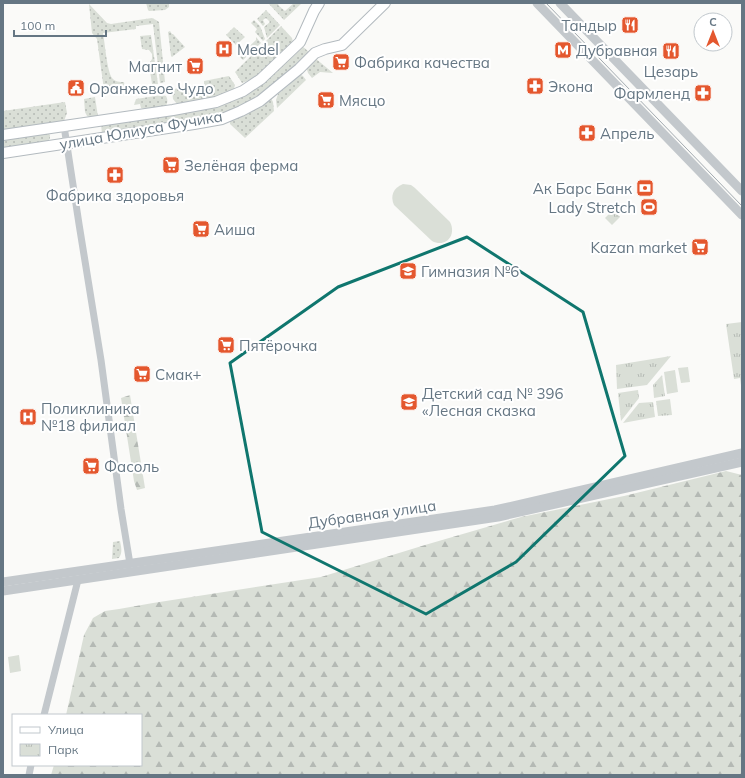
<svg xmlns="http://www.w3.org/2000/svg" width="745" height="778" viewBox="0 0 745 778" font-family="Mulish,sans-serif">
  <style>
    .grass { fill: url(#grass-dots) }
    .forest { fill: url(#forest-firs) }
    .park { fill: url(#park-tufts) }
    .pitch { fill: #dadfd7 }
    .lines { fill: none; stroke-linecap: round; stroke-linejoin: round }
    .secondary-casing { stroke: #b3babf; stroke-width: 12 }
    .minor { stroke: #c3c8cc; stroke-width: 7 }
    .tertiary { stroke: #c3c8cc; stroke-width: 9 }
    .secondary { stroke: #fff; stroke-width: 10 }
    .tram { stroke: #a2aab0; stroke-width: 1 }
    .marked { fill: none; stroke: #0f766e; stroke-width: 3; stroke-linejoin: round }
    .labels { text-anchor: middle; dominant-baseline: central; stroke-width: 4; stroke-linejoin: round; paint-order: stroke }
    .poi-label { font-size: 15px; fill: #657683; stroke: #fff; text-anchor: start }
    .street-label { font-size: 15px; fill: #657683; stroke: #fff }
  </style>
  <defs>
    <pattern id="grass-dots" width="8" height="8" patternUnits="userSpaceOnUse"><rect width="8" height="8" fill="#dadfd7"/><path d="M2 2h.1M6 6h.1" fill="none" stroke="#b4b9b4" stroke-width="1.8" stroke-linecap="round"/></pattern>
    <pattern id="forest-firs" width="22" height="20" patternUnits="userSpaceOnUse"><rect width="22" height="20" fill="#dadfd7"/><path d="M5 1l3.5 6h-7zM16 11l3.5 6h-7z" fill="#b4b9b4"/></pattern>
    <pattern id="park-tufts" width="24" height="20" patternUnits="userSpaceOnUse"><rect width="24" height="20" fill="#dadfd7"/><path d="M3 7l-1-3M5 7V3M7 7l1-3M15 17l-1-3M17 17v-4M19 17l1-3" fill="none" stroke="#b4b9b4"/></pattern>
  </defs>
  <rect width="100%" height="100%" fill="#fafaf8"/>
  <g class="grass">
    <path d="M146,3H169V7L165,10L149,11L148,10Z"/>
    <path d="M270,3H279L278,5L285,11L294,3H302L284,20L269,4Z"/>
    <path d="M89,4L107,23L111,24L152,18L156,20L159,22L165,82L160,83L153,24L136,26V29L103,33C105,44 107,70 112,78C115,82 120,82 124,82L125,89L105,91L104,90L97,39L92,33Z"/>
    <path d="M266,10L280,25L267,38L264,27L270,22L266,18L263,20L265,24L263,26L257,19Z"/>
    <path d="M254,20L260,26L265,39L263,41L255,32L257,29L251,23Z"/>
    <path d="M281,26L292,38L293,42C278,56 261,77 242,83L235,72Z"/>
    <path d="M234,27L245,37L236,45L226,35Z"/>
    <path d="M170,31L172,34H173L185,47L172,57L171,56L168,32Z"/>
    <path d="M151,35L158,84H152L149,64L152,59V54L149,50L142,49L140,36Z"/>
    <path d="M256,37L261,43L243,60L239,56L256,40Z"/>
    <path d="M301,45L309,52C288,71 268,92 243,105C231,111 217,115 204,118L102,134L101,124L216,105Z"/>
    <path d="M315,58L333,73L320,72L312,78L308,73L306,66Z"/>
    <path d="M299,74L303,76L306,80L277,108L276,100L278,94L289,85L294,76Z"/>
    <path d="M229,76L235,85L234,89L214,98L177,104L173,99L172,90L174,89L204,84V81Z"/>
    <path d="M162,95L166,96C168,100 168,103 165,107L148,109L141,108L140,104L134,105L136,99Z"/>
    <path d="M95,97L98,117L92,118L87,116L85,112L84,99Z"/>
    <path d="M271,98L273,102L274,111L245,138L230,124V120Z"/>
    <path d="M65,102L67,113L64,121L3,131V111Z"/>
    <path d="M47,132L50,135V138L48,142L3,148V138Z"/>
    <path d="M120,541C121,547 123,552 119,558L112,559L113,542Z"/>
  </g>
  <g class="forest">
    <path d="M130,395L145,488L137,490L134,481L121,398Z"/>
    <path d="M726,471L742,475V775H51L54,765H141V715H66L84,635L93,618L105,611L119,609L153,603L321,577L425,545L521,517L624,496Z"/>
  </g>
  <g class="park">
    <path d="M613,210L620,217L612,225L605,218Z"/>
    <path d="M742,322V393L740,378L734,379L726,324Z"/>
    <path d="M671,356L647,385L617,389L616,365Z"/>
    <path d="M662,375L665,396L654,398L653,385Z"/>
    <path d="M638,390L639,398L621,421L618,393Z"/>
    <path d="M670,399L672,415L658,416L656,401Z"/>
    <path d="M653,402L655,417L623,423L639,403Z"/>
  </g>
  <g class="pitch">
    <path d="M403,184L411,185L415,188L450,222C457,236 445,248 432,241L394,205C390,196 393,188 403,184Z"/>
    <path d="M688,367L690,382L681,383L678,368Z"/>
    <path d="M675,370L678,392L667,394L664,372Z"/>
    <path d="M19,655L21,671L10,673L8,657Z"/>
  </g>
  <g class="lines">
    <defs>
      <g id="secondary">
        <path d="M3,135L173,110L216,102L243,91L261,79L300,42L314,11L319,3"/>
        <path d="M3,153L194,124L222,119L241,111L260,101L299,69L315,53L325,49L342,45L385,3"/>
      </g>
    </defs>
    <use href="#secondary" class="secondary-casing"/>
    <g class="minor">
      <path d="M64,126L79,224L101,360L121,509L130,564"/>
      <path d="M44,715L78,580"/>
      <path d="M29,775L31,765"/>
    </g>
    <g class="tertiary">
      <path d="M537,3L742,215"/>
      <path d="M560,3L742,191"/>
      <path d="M3,582L495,510L742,453"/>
      <path d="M3,591L498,517L742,462"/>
    </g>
    <use href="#secondary" class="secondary"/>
    <path class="tram" d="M546,3L742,206"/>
  </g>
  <path class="marked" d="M467,237L583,312L625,456L516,562L426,614L262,532L230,363L338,287Z"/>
  <defs>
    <symbol id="restaurant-square" viewBox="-11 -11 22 22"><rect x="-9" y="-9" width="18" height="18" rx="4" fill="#e4572e" stroke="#fff"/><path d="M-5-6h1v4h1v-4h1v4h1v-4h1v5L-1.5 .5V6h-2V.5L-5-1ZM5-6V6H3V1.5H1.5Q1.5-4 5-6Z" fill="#fff"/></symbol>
    <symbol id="hospital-square" viewBox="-11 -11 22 22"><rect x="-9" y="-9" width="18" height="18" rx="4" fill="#e4572e" stroke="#fff"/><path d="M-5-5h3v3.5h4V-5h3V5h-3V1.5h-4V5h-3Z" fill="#fff"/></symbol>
    <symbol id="metro-square" viewBox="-11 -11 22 22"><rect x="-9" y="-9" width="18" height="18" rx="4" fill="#e4572e" stroke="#fff"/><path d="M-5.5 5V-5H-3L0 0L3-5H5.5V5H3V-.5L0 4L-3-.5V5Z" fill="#fff"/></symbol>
    <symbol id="supermarket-square" viewBox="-11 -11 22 22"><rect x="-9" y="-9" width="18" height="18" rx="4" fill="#e4572e" stroke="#fff"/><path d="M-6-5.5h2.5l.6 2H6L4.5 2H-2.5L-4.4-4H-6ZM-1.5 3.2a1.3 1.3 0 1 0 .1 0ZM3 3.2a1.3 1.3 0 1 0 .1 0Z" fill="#fff"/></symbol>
    <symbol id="pharmacy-square" viewBox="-11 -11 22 22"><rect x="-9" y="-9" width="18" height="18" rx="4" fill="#e4572e" stroke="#fff"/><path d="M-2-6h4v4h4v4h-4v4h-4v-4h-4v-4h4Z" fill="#fff"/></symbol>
    <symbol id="civic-square" viewBox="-11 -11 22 22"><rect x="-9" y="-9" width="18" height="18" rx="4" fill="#e4572e" stroke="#fff"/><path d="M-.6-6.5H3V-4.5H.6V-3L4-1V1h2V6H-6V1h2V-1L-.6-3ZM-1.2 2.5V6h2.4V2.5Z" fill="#fff"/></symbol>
    <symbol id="bank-square" viewBox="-11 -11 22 22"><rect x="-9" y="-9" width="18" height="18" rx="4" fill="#e4572e" stroke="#fff"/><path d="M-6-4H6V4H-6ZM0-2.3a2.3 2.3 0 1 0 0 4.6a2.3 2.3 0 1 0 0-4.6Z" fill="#fff"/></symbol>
    <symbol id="stadium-square" viewBox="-11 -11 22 22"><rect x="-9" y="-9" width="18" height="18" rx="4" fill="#e4572e" stroke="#fff"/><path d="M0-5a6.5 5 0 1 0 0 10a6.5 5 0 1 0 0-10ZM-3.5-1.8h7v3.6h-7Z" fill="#fff"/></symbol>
    <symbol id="school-square" viewBox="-11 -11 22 22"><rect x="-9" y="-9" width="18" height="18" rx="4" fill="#e4572e" stroke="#fff"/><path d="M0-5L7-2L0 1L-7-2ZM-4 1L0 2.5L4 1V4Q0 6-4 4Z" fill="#fff"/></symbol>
  </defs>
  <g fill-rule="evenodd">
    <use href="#restaurant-square" x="620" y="15" width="20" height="20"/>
    <use href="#hospital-square" x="214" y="39" width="20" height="20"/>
    <use href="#metro-square" x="553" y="40" width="20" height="20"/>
    <use href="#restaurant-square" x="661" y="41" width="20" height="20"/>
    <use href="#supermarket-square" x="331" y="52" width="20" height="20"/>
    <use href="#supermarket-square" x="185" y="56" width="20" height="20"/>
    <use href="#pharmacy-square" x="525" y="76" width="20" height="20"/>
    <use href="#civic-square" x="66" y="78" width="20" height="20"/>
    <use href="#pharmacy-square" x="693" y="83" width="20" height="20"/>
    <use href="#supermarket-square" x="316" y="90" width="20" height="20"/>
    <use href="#pharmacy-square" x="577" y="123" width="20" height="20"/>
    <use href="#supermarket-square" x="161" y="155" width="20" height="20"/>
    <use href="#pharmacy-square" x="105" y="165" width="20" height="20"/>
    <use href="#bank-square" x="635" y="178" width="20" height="20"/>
    <use href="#stadium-square" x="639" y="197" width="20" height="20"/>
    <use href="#supermarket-square" x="191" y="219" width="20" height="20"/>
    <use href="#supermarket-square" x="690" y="237" width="20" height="20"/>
    <use href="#school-square" x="398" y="261" width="20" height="20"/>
    <use href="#supermarket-square" x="216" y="335" width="20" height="20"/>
    <use href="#supermarket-square" x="132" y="364" width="20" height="20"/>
    <use href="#school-square" x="399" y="392" width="20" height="20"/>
    <use href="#hospital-square" x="18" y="407" width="20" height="20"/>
    <use href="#supermarket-square" x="81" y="456" width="20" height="20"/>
  </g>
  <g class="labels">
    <g class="poi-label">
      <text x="617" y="25" text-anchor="end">Тандыр</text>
      <text x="237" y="49">Medel</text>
      <text x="576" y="50">Дубравная</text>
      <text x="354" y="62">Фабрика качества</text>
      <text x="182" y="66" text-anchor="end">Магнит</text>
      <text x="671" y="71" text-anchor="middle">Цезарь</text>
      <text x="548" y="86">Экона</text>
      <text x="89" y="88">Оранжевое Чудо</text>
      <text x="690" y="93" text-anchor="end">Фармленд</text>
      <text x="339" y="100">Мясцо</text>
      <text x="600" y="133">Апрель</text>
      <text x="184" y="165">Зелёная ферма</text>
      <text x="632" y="188" text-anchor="end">Ак Барс Банк</text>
      <text x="115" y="195" text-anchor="middle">Фабрика здоровья</text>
      <text x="636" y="207" text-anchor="end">Lady Stretch</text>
      <text x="214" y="229">Аиша</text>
      <text x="687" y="247" text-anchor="end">Kazan market</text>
      <text x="421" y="271">Гимназия №6</text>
      <text x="239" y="345">Пятёрочка</text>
      <text x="155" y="374">Смак+</text>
      <text x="422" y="393">Детский сад № 396<tspan x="422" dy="17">«Лесная сказка</tspan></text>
      <text x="41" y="408">Поликлиника<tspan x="41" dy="17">№18 филиал</tspan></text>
      <text x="104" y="466">Фасоль</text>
    </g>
    <g class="street-label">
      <text transform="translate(141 130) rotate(-10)">улица Юлиуса Фучика</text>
      <text transform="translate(372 514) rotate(-8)">Дубравная улица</text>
    </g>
  </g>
  <rect width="745" height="778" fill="none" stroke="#657683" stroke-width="8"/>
  <rect x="12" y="714" width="130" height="52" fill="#ffffff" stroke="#c1c8cd"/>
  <rect x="20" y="727" width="20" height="6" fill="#ffffff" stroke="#c1c8cd"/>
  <text x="48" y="734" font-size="12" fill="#657683">Улица</text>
  <rect x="20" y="744" width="20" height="12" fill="url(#park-tufts)" stroke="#c1c8cd"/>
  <text x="48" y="754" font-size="12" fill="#657683">Парк</text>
  <g transform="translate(713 32)"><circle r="19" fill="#ffffff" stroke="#c1c8cd"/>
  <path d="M0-3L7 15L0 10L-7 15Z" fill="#e4572e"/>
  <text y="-6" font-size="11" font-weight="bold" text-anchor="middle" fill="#657683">С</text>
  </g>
  <path d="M14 30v6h92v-6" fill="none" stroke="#657683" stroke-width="2"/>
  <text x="20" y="30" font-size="12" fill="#657683" stroke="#ffffff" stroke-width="3" paint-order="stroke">100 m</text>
</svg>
